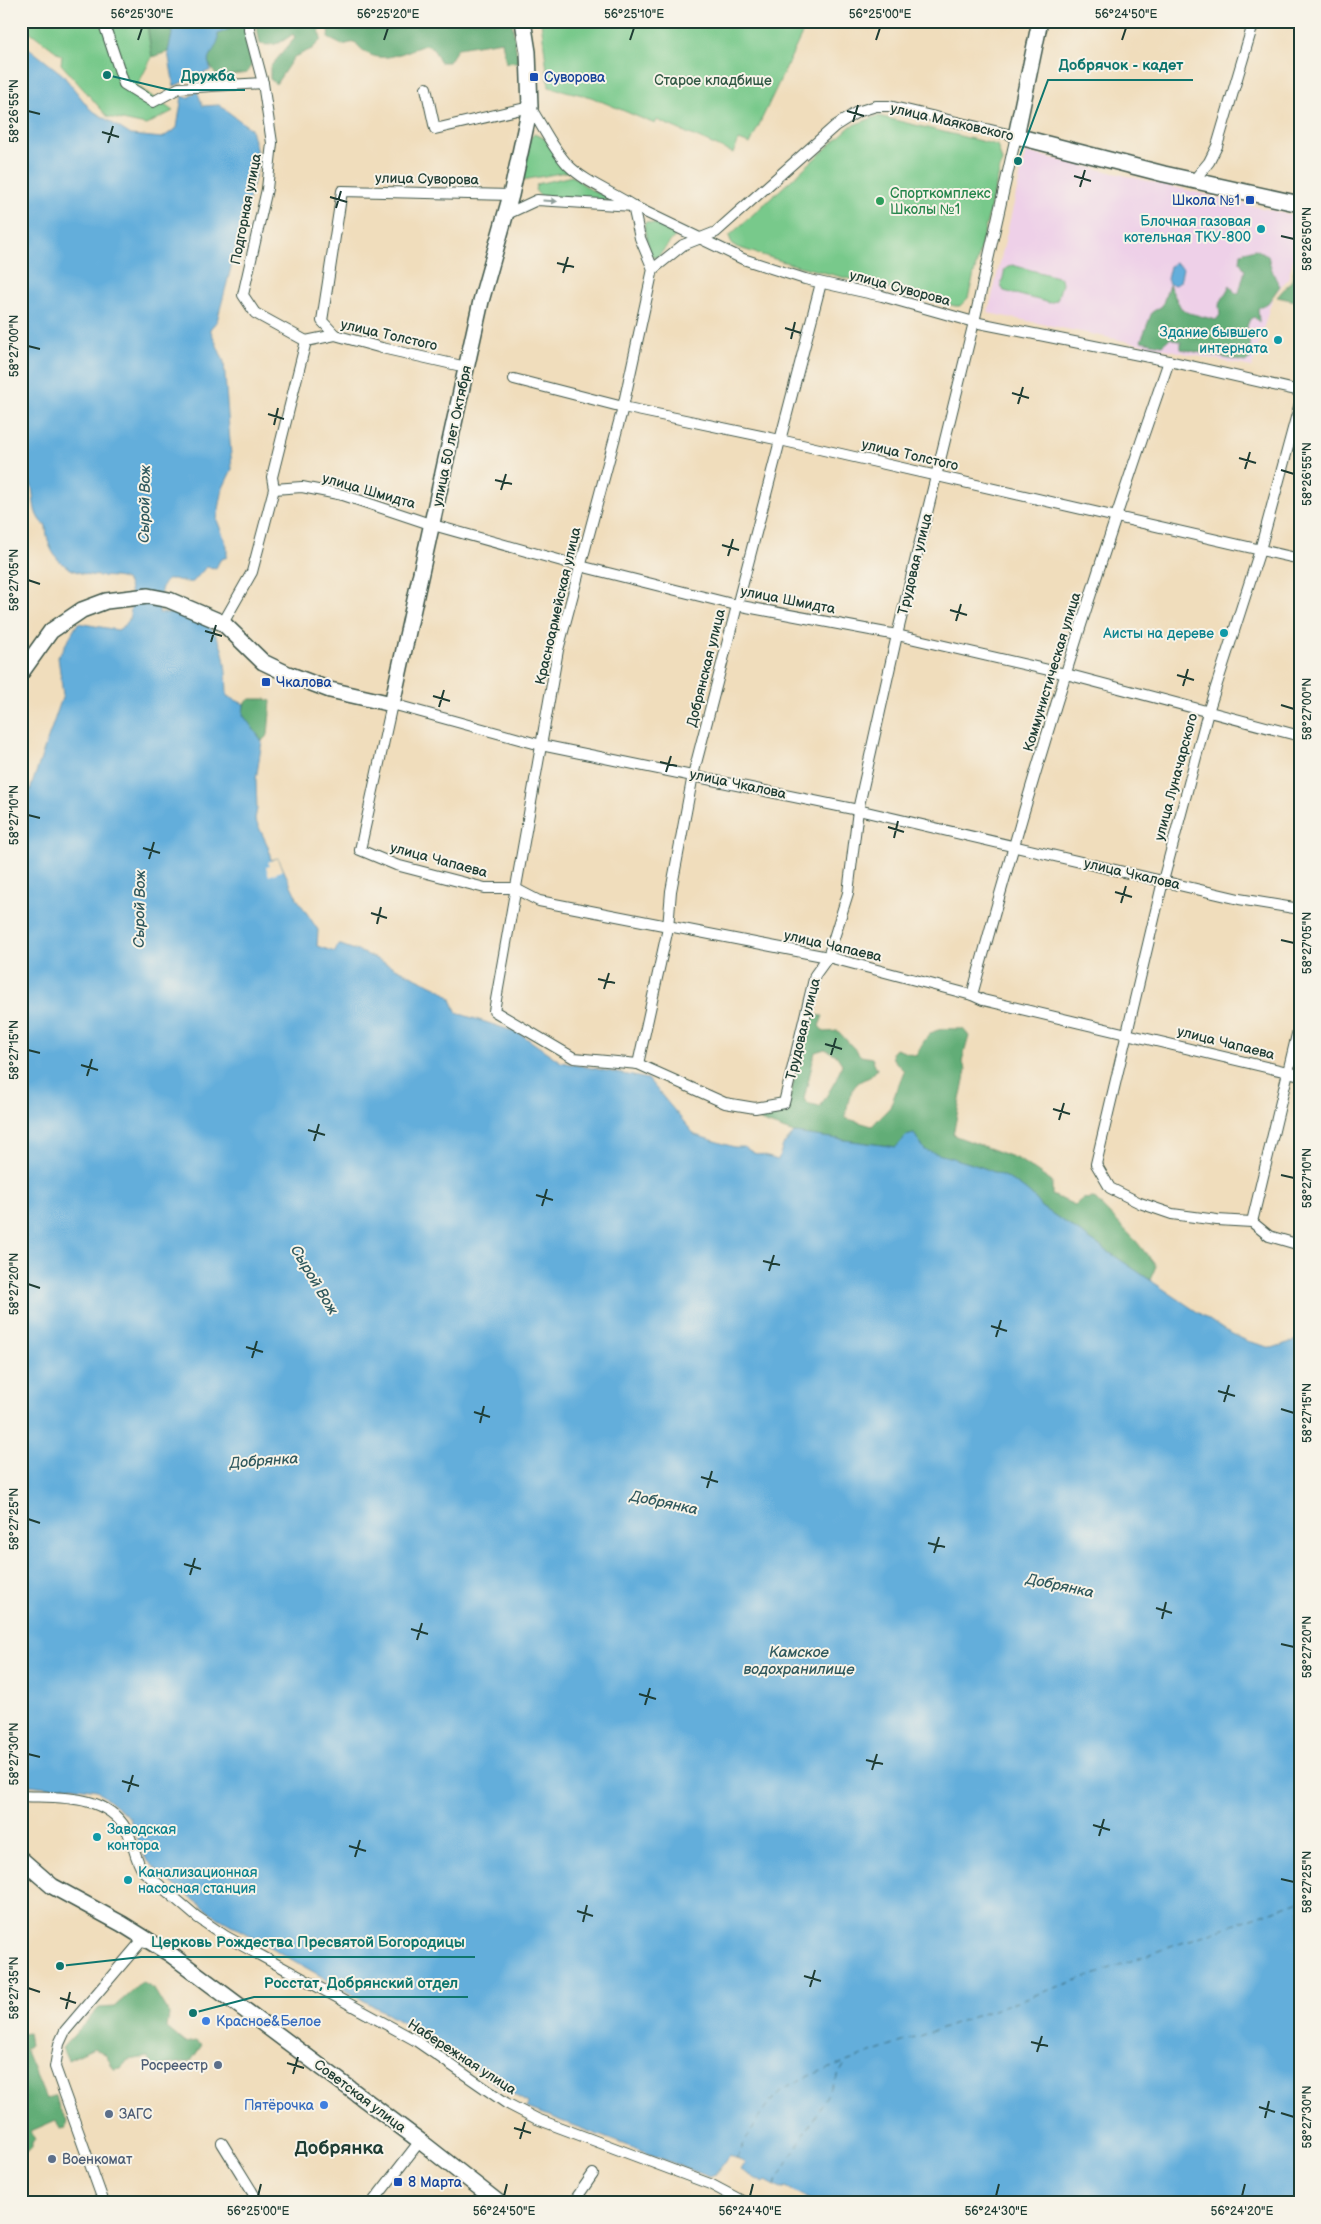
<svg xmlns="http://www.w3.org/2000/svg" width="1321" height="2224" viewBox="0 0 1321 2224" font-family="'Balsamiq Sans',sans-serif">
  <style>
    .built { fill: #eed0e8 }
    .green { fill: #78c98b; stroke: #4c8360 }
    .forest { fill: #62ad77; stroke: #407556; fill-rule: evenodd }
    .water { fill: #63aedb; stroke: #417688 }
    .pier { fill: #f0ddbc }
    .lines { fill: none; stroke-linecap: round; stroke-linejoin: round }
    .ferry { stroke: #30595e; stroke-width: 1; stroke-dasharray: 6 5; stroke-linecap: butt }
    .street-casing { stroke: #3e5548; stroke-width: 12 }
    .secondary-casing { stroke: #3e5548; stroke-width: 18 }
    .street { stroke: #fff; stroke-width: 10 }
    .secondary { stroke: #fff; stroke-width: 15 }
    .oneway { fill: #8f9e9a }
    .ticks { fill: none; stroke: #1f3d34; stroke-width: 2 }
    .transit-dot { fill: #1a4fb4; stroke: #f7f3e8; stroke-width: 2 }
    .leisure-dot { fill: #2e9e5b; stroke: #f7f3e8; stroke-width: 2 }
    .culture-dot { fill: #0f9aa8; stroke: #f7f3e8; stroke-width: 2 }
    .shop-dot { fill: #3f7fe0; stroke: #f7f3e8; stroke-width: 2 }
    .service-dot { fill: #5c6f8a; stroke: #f7f3e8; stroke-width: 2 }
    .labels { text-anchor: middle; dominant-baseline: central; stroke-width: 4; stroke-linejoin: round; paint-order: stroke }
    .transit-label { font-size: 14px; fill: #164399; stroke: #f7f3e8; text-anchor: start }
    .park-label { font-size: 14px; fill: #315945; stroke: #f7f3e8 }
    .street-label { font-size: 14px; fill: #1f3d34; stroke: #f7f3e8 }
    .leisure-label { font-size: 14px; fill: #27864d; stroke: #f7f3e8; text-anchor: start }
    .culture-label { font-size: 14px; fill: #0d838f; stroke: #f7f3e8; text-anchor: end }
    .shop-label { font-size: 14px; fill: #366cbe; stroke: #f7f3e8; text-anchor: start }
    .service-label { font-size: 14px; fill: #4e5e75; stroke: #f7f3e8; text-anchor: start }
    .water-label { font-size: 15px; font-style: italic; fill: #30595e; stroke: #f7f3e8 }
    .district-label { font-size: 19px; font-weight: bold; fill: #1f3d34; stroke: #f7f3e8 }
    .leader { fill: none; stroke: #0f766e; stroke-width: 2 }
    .callout-dot { fill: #0f766e; stroke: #f7f3e8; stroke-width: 2 }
    .callout-label { font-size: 15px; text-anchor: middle; font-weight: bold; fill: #0f766e; stroke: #f7f3e8; stroke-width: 4; stroke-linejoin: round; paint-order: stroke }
    .neatline { fill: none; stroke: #1f3d34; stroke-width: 2 }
    .ticks-label { font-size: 12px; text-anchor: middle; fill: #1f3d34 }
  </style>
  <rect width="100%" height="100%" fill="#f7f3e8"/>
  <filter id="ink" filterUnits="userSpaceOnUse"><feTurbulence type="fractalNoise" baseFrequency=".02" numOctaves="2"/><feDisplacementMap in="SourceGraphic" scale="10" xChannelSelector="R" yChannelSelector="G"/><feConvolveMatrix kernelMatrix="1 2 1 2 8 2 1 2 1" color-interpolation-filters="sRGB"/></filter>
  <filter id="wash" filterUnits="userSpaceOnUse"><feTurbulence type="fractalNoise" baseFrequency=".0096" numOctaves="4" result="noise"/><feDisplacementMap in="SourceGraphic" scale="20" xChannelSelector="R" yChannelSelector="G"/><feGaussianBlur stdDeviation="1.12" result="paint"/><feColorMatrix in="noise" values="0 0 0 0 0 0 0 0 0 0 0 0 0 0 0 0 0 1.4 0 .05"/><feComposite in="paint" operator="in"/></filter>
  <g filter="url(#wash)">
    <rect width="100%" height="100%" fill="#f0ddbc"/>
    <path class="built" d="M1026,152L1300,217V233L1288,279L1273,296L1252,367L988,313Z"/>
    <g class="green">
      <path d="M21,21H146L152,57L137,86L173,111L146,125L108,117L61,64L62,56L21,25Z"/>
      <path d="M541,21H808L750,144L739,140L733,153L657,120L655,124L591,97L549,87Z"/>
      <path d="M878,116L997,145L1002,161L968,298L960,306H955L791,264L733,246L729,236L851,126Z"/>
      <path d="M534,134L544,138L571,171L523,180L520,175L530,138Z"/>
      <path d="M572,176L594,192L616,198L614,201L540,196L535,190L537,184Z"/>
      <path d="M645,222L662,225L674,230L675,236L657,258L650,256L644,225Z"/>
      <path d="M1012,265L1061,278L1062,284L1057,300L1050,303L1004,291L1001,286L1005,269Z"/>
    </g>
    <g class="forest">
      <path d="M147,21H175L168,52L152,57Z"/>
      <path d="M233,21H243L252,64L247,73L217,77L208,62L218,34L232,28Z"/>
      <path d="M256,21H318L321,40L312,49L294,57L276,84L270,79V67L295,38L293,34C282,42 275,47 260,44Z"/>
      <path d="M337,21H512L518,62L506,63L502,41L458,48L449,62H440L433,48L425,45C398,54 376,69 355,42L342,45L328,38L329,27Z"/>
      <path d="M1300,248V302L1277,297L1292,280Z"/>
      <path d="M1255,249L1268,255C1270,266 1274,277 1280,286L1268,303L1258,308L1259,322L1254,317L1250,319L1247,326L1252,357L1245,362L1181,349V342L1170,338L1162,345L1141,341L1152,312L1162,306L1169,285L1181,308L1189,313L1216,320L1220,315L1219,305L1230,285L1235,293H1239L1245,270L1240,262L1241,253Z"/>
      <path d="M250,699H265L271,701L268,735L262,741L243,715L244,704Z"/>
      <path d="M812,1015L823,1016L819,1026L824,1032L838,1031L861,1056L872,1058L877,1069C869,1081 867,1076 858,1083C848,1092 848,1106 845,1118L872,1126L890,1107L904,1071L893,1059L892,1053L896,1049L916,1056C929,1029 933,1028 963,1029L969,1036L962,1061L966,1070L953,1135L1018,1159L1052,1182V1195L1075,1205L1082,1199L1094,1198L1136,1241L1156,1266L1150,1280L1042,1207C1016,1171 965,1163 924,1150L914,1134L906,1136L897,1147L794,1133L760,1121L764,1111L788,1106L802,1043ZM825,1049L836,1055L842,1064L837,1078L820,1107L810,1105L804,1099L815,1052Z"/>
      <path d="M142,1982L154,1989L169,2014L167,2028L185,2043L195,2041L202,2045L191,2061L151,2067L148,2057L128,2060L121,2068L114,2069L105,2054L94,2048L68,2060L62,2048L99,2008L114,2007Z"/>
      <path d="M28,2033L30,2045L25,2049L46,2099L56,2095L59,2108L67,2120L65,2128L60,2129L56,2120L31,2131L35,2140L32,2142V2148L21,2156V2034Z"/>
    </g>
    <g class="water">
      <path d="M175,21H233L232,28L218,34V41L208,61L211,70L174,86L168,52Z"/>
      <path d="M21,42L62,74L90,109L131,135L162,138L177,128L182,96L188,98L197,91L203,106L219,105L251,129L259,161L217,321L210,329L224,362L232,469L223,488L217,520L227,546V557L220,560L216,568L206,567L193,582C186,583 180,580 173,579C158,578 160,603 159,613C167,614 178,612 186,614C226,625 226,662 227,696L244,704L243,715L262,741L256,780L257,809L255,819L268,846L271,860L278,858L298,900L318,930L317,946L335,952L338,944L366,954L440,989L450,997L457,1013L519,1033L561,1062L648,1079L695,1135L734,1147H744L754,1153L778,1160L783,1145L794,1133L896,1147L906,1136L914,1134L925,1150C965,1163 1016,1171 1042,1207L1224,1330L1247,1341L1272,1348L1300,1339V2203H816L786,2187L781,2189L766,2181L763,2183L741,2170L745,2163L730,2155L715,2175L710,2177L527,2108L528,2103L497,2085L442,2045L217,1917L165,1878L146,1859L129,1817L97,1790L63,1785V1789L21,1784V816L63,695L58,657L78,623L118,630C122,627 127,624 129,619C132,610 132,586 126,580C117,576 109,577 99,576C67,574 47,558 46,526C30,515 36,497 30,481C28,475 24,468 21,462Z"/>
      <path d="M1175,263L1183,268L1180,282L1176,285L1169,284L1167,279L1170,266Z"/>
    </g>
    <path class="pier" d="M278,858L283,870L269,876L266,867L270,866L268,862Z"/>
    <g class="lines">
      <g class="ferry">
        <path d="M736,2159C751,2132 764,2100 792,2084C808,2075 828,2069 846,2062L1300,1901"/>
        <path d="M775,2185L846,2062"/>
      </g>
    </g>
  </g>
  <g filter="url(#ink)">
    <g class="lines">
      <defs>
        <g id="street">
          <path d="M103,21L124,84L153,102L179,88L263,83"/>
          <path d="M249,21V30L263,83L272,143L267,189L243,295L255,313L306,341"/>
          <path d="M426,88L435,129L530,107C542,125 553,149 568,165C586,183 612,192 633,206L640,238L653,269"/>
          <path d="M876,106H889L1016,136L974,322L897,635L858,810L848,893L828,957L815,975L784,1103L755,1108L725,1103L638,1064L574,1058L494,1011L558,650L623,407L653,269L683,245L716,232L835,126L857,112Z"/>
          <path d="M1194,180L1209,162L1217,146L1254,21"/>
          <path d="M505,215L537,200L633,206L743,259L805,279L882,296L974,322L1169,361L1300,391"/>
          <path d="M335,335L322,321L342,191L511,195"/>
          <path d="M306,341L335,335L382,348L466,367"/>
          <path d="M514,379L623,407L780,440L1300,559"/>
          <path d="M1300,403L1260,550L1208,712L1163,881L1096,1164L1110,1188L1140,1203L1172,1214L1217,1220L1252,1222L1269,1236L1300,1245"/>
          <path d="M274,489L302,487L343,495L433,525L580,566L736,605L897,635L1066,674L1300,736"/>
          <path d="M223,623L252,572L274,489L272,477L306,341"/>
          <path d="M1300,909L1239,899L858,810L541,745L392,704L360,850L396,865L485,888H514L539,901L828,957L972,995L983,1000L1300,1075"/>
          <path d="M972,995C1030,781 1096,570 1169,361"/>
          <path d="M638,1064L668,928L671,891L693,775L821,283"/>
          <path d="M1252,1222L1300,1022"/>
          <path d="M21,1796C58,1798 105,1793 126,1829C134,1842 134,1858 143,1871L197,1917L225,1936L415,2040L506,2103L537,2119L710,2184L746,2203"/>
          <path d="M222,2143L259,2203"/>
          <path d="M104,2203L55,2067L59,2044L65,2031L145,1937"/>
          <path d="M372,2203L420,2141"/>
          <path d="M573,2203L593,2174"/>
        </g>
        <g id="secondary">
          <path d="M1040,21L1016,136L1164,174L1300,204"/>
          <path d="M21,673L51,631L82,610L106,601L148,596L169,600L223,623L263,662L288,674L330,690L392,704L481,301L511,195L530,107L528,52L523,21"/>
          <path d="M21,1859L52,1886L122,1924L170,1954L420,2141L499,2203"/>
        </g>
      </defs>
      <use href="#street" class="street-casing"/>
      <use href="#secondary" class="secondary-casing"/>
      <use href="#street" class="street"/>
      <use href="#secondary" class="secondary"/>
    </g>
    <defs><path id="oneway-solid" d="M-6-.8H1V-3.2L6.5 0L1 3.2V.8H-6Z" transform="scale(1.25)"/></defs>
    <use class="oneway" href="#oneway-solid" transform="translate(550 201) rotate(4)"/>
  </g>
  <path class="ticks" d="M138,40L142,28M384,40L388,28M630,40L634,28M876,40L880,28M1122,40L1126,28M28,111L40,114M847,111L864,116M853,122L858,105M102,132L119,137M108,143L113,126M1074,176L1091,181M1080,187L1085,170M330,197L347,202M336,208L341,191M1281,236L1294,239M557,263L574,267M563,273L568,257M785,328L801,333M791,339L795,322M28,346L40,349M1012,393L1029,398M1018,404L1023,387M268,414L284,419M274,425L278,408M1239,458L1256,463M1245,469L1250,452M1281,470L1294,474M495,480L512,484M501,490L506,474M722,545L739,550M728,556L733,539M28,580L40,584M950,610L967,615M956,621L961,604M205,631L222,636M211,642L216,625M1177,675L1194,680M1183,686L1188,669M433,696L450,701M1281,705L1294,709M439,707L444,690M660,762L677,766M666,772L671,756M28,815L40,818M888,827L904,832M894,838L898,821M143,848L160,853M149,859L154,842M1115,892L1132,897M1121,903L1126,886M371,913L387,918M377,924L381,907M1281,940L1294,943M598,979L615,983M604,989L609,973M825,1044L842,1049M28,1050L40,1053M831,1055L836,1038M81,1065L98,1070M87,1076L92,1059M1053,1109L1070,1114M1059,1120L1064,1103M308,1130L325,1135M314,1141L319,1124M1281,1175L1294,1178M536,1195L553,1200M542,1206L547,1189M763,1261L780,1265M769,1271L774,1255M28,1284L40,1288M991,1326L1007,1331M996,1337L1001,1320M246,1347L263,1352M252,1358L257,1341M1218,1391L1235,1396M1224,1402L1229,1385M1281,1409L1294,1413M474,1412L490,1417M480,1423L484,1406M701,1477L718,1482M707,1488L712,1471M28,1519L40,1523M928,1543L945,1547M934,1553L939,1537M184,1564L201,1569M190,1575L195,1558M1156,1608L1172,1613M1162,1619L1166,1602M411,1629L428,1634M417,1640L422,1623M1281,1644L1294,1647M639,1694L656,1699M645,1705L650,1688M28,1754L40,1757M866,1760L883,1764M872,1770L877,1754M122,1781L139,1786M128,1792L133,1775M1093,1825L1110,1830M1099,1836L1104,1819M349,1846L366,1851M355,1857L360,1840M1281,1879L1294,1882M577,1911L593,1916M583,1922L587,1905M804,1976L821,1981M810,1987L815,1970M28,1988L40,1992M60,1998L76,2003M66,2009L70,1992M1031,2042L1048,2046M1037,2052L1042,2036M287,2063L304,2068M293,2074L298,2057M1259,2107L1275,2112M1281,2113L1294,2117M1265,2118L1269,2101M514,2128L531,2133M520,2139L525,2122M258,2196L261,2184M504,2196L507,2184M750,2196L753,2184M996,2196L999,2184M1242,2196L1245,2184"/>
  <g class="transit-dot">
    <rect x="529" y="72" width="10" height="10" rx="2.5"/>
    <rect x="1245" y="195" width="10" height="10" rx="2.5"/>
    <rect x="261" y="677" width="10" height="10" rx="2.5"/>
    <rect x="393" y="2177" width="10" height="10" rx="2.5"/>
  </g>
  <circle class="leisure-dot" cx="880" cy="201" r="5"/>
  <g class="culture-dot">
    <circle cx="1261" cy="229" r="5"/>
    <circle cx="1278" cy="340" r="5"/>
    <circle cx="1224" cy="633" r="5"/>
    <circle cx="97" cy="1837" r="5"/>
    <circle cx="128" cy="1880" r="5"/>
  </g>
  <g class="shop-dot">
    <circle cx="206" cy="2021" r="5"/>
    <circle cx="324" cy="2105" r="5"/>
  </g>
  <g class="service-dot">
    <circle cx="218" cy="2065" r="5"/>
    <circle cx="109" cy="2114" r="5"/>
    <circle cx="52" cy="2159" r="5"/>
  </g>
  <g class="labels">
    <g class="transit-label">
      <text x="544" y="77">Суворова</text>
      <text x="1240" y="200" text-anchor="end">Школа №1</text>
      <text x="276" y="682">Чкалова</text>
      <text x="408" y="2182">8 Марта</text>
    </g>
    <g class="park-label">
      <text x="713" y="80">Старое кладбище</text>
    </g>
    <g class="street-label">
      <text transform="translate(952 122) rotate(13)">улица Маяковского</text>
      <text transform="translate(427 179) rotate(1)">улица Суворова</text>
      <text transform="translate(246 209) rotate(-79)">Подгорная улица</text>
      <text transform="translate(900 288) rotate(15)">улица Суворова</text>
      <text transform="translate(389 335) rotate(13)">улица Толстого</text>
      <text transform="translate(452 436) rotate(-78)">улица 50 лет Октября</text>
      <text transform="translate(910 455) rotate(13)">улица Толстого</text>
      <text transform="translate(369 491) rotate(16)">улица Шмидта</text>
      <text transform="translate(915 564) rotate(-76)">Трудовая улица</text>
      <text transform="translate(788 600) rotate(11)">улица Шмидта</text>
      <text transform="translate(558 606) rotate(-77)">Красноармейская улица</text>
      <text transform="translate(706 668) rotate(-76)">Добрянская улица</text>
      <text transform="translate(1052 672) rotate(-73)">Коммунистическая улица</text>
      <text transform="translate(1176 777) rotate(-75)">улица Луначарского</text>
      <text transform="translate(738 784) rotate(12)">улица Чкалова</text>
      <text transform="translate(439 860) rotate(15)">улица Чапаева</text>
      <text transform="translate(1132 874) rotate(13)">улица Чкалова</text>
      <text transform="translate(833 946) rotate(13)">улица Чапаева</text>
      <text transform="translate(803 1029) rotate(-76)">Трудовая улица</text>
      <text transform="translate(1226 1043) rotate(14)">улица Чапаева</text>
      <text transform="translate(462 2057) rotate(33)">Набережная улица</text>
      <text transform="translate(360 2096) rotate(37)">Советская улица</text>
    </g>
    <g class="leisure-label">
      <text x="890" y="193">Спорткомплекс<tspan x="890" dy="16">Школы №1</tspan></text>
    </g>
    <g class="culture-label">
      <text x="1251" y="221">Блочная газовая<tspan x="1251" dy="16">котельная ТКУ-800</tspan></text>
      <text x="1268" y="332">Здание бывшего<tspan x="1268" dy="16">интерната</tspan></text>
      <text x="1214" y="633">Аисты на дереве</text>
      <text x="107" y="1829" text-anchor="start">Заводская<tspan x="107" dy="16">контора</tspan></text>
      <text x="138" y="1872" text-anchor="start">Канализационная<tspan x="138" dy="16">насосная станция</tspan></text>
    </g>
    <g class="shop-label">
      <text x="216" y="2021">Красное&amp;Белое</text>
      <text x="314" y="2105" text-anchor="end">Пятёрочка</text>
    </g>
    <g class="service-label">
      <text x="208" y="2065" text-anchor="end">Росреестр</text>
      <text x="119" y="2114">ЗАГС</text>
      <text x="62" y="2159">Военкомат</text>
    </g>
    <g class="water-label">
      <text transform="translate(145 504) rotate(-89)">Сырой Вож</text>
      <text transform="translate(140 909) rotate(-89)">Сырой Вож</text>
      <text transform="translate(314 1280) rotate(59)">Сырой Вож</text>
      <text transform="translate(264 1461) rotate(-4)">Добрянка</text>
      <text transform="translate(664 1503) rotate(12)">Добрянка</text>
      <text transform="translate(1060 1586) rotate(12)">Добрянка</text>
      <text x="799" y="1652">Камское<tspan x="799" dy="17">водохранилище</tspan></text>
    </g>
    <g class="district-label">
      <text x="339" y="2148">Добрянка</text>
    </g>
  </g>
  <path class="leader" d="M1018 161L1048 80H1193M107 75L170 90H245M60 1966L141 1957H475M193 2013L254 1997H468"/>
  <g class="callout-dot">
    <circle cx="1018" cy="161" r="5"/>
    <circle cx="107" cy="75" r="5"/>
    <circle cx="60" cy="1966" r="5"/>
    <circle cx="193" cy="2013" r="5"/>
  </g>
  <g class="callout-label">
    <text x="1121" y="70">Добрячок - кадет</text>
    <text x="208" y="81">Дружба</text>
    <text x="308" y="1947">Церковь Рождества Пресвятой Богородицы</text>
    <text x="361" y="1988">Росстат, Добрянский отдел</text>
  </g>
  <rect width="1321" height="2224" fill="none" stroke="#f7f3e8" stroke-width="55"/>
  <rect x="28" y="28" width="1266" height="2168" class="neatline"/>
  <g class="ticks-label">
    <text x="142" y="18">56°25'30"E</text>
    <text x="388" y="18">56°25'20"E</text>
    <text x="634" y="18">56°25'10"E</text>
    <text x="880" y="18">56°25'00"E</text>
    <text x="1126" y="18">56°24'50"E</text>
    <text transform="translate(14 111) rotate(-90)" y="4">58°26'55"N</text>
    <text transform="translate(1307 239) rotate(-90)" y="4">58°26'50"N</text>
    <text transform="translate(14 346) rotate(-90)" y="4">58°27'00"N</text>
    <text transform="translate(1307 474) rotate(-90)" y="4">58°26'55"N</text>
    <text transform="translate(14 580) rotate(-90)" y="4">58°27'05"N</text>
    <text transform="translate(1307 709) rotate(-90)" y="4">58°27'00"N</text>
    <text transform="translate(14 815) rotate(-90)" y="4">58°27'10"N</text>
    <text transform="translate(1307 943) rotate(-90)" y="4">58°27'05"N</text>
    <text transform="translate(14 1050) rotate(-90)" y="4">58°27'15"N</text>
    <text transform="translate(1307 1178) rotate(-90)" y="4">58°27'10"N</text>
    <text transform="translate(14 1284) rotate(-90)" y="4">58°27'20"N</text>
    <text transform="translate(1307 1413) rotate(-90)" y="4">58°27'15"N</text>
    <text transform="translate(14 1519) rotate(-90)" y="4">58°27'25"N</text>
    <text transform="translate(1307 1647) rotate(-90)" y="4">58°27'20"N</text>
    <text transform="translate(14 1754) rotate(-90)" y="4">58°27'30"N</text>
    <text transform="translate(1307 1882) rotate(-90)" y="4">58°27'25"N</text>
    <text transform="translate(14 1988) rotate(-90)" y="4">58°27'35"N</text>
    <text transform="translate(1307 2117) rotate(-90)" y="4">58°27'30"N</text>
    <text x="258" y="2215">56°25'00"E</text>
    <text x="504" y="2215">56°24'50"E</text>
    <text x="750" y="2215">56°24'40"E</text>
    <text x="996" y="2215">56°24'30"E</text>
    <text x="1242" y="2215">56°24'20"E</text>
  </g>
</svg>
